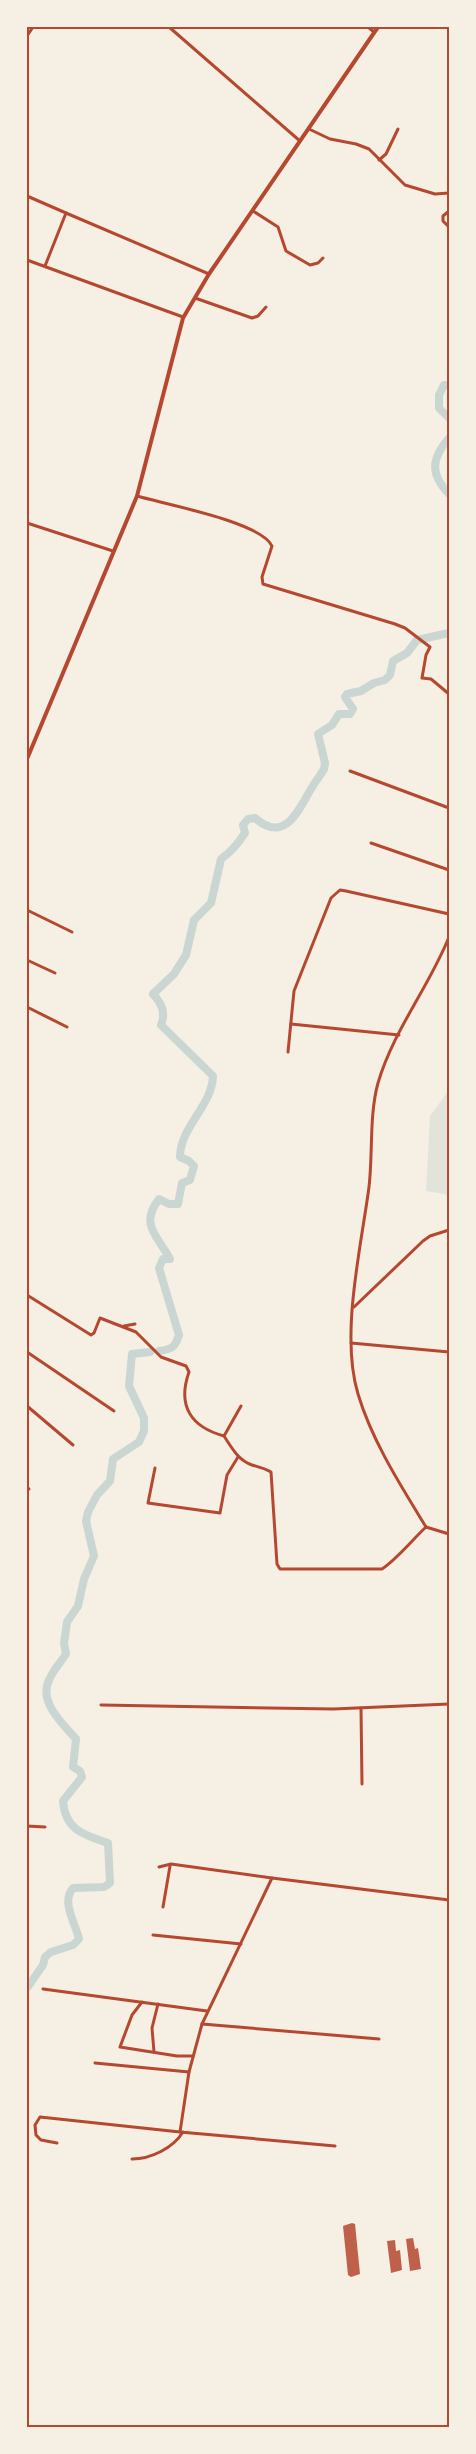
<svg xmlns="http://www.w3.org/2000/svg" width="476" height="2454" viewBox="0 0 476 2454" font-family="'Work Sans',sans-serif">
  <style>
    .green { fill: #e2e4dc }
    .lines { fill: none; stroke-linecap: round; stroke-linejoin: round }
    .river { stroke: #c9d6d2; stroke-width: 8 }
    .building { fill: #bf614a }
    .minor { stroke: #b5482f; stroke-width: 3 }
    .tertiary { stroke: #b5482f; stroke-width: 4 }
    .neatline { fill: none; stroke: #b5482f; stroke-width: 2 }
  </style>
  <rect width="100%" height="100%" fill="#f6efe4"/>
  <path class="green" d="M449,1090V1195L426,1191L430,1116Z"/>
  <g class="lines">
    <g class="river">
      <path d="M449,385H444L439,395V408L449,418"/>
      <path d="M449,438C431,459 430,474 449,494"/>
      <path d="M159,1351C172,1349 175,1348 179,1335L159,1268L163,1259H170C158,1236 139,1225 159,1199L169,1204H178L182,1183L190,1180L194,1166L189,1161L180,1157C180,1127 212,1106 213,1076L161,1025C166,1013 162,1004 153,994L174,974L186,955L194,920L211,903L221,859C230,853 239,842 245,833L243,825L248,819L255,818C285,844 298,811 311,789C315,782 320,776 324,769L325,763L318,734L332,725L339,714H350L353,709L345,697L347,694L361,691L374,683L385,680L390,675L393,661L407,653L417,640L449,633"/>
      <path d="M27,1988L43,1965L45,1957L51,1952L73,1945L79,1939C75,1922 61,1902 73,1888L104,1887L110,1883L108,1843C84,1835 65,1830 63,1801L82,1777L80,1771L73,1767L76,1739C62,1723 37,1701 50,1678C54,1669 61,1662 66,1654L64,1643L67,1622L78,1606L84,1579L94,1556L86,1521L88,1512L97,1495L110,1481L113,1459L139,1442L144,1431V1418L129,1386L132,1354L150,1352"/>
    </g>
  </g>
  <g class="building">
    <path d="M352,2223L355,2224L360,2274L351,2277L348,2275L343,2226Z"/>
    <path d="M413,2238L415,2249L418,2248L421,2269L410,2271L406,2239Z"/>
    <path d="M395,2240L396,2251L400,2250L402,2270L391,2273L387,2241Z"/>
  </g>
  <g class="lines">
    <g class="minor">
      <path d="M169,27L300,141"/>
      <path d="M368,27L374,32"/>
      <path d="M27,36L33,27"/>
      <path d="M309,129L330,139L356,144L369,149L405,185L435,194L449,193"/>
      <path d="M379,160L386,154L398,129"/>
      <path d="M27,196L66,213"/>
      <path d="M253,211L278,227L286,251L310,265L318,263L323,258"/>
      <path d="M449,211L443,216V221L449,227"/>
      <path d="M27,260L183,317"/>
      <path d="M45,266L66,213L209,274"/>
      <path d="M195,298L252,318L258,316L266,307"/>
      <path d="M137,496C164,504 261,522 272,546L262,577L263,584L395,624L405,628L430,647L426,655L422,678L431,679L449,694"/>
      <path d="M27,523L113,551"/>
      <path d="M350,771L449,808"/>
      <path d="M371,843L449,870"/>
      <path d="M27,910L72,932"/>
      <path d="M27,960L55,973"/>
      <path d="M27,1007L67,1027"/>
      <path d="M291,1024L399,1035"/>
      <path d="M288,1052L294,991L331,898L340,890L346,891L449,914"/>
      <path d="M27,1295L91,1335L94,1333L100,1318L136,1332L161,1357L186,1366L189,1372C177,1406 191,1427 224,1436"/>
      <path d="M354,1307L423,1241L430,1236L449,1230"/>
      <path d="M124,1326L135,1324"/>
      <path d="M351,1343L449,1352"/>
      <path d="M27,1352L114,1411"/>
      <path d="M27,1406L73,1445"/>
      <path d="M241,1406L224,1436C232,1448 238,1460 252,1465C259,1467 264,1468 271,1472L277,1564L280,1569H382C398,1558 412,1540 426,1527"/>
      <path d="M155,1468L148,1503L220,1513L227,1475L238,1457"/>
      <path d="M27,1487L29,1489"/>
      <path d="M426,1527C401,1486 372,1441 358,1394C340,1335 361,1248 369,1187C373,1153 369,1116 378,1083C393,1031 429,987 449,937"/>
      <path d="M426,1527L449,1534"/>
      <path d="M101,1705L333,1709L449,1704"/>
      <path d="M361,1708L362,1784"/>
      <path d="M27,1826L45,1827"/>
      <path d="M159,1867L171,1864L272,1878"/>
      <path d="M163,1907L170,1866"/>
      <path d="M153,1935L241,1944"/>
      <path d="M43,1989L207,2011"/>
      <path d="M142,2002L132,2015L120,2047L177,2056H193"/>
      <path d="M202,2024L379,2039"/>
      <path d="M154,2052L152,2028L158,2004"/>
      <path d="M95,2063L189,2072"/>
      <path d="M57,2143L41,2140L36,2135L35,2125L40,2117L180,2132"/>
      <path d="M335,2146L180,2132L189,2072L202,2024L272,1878L449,1900"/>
      <path d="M132,2159C151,2159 173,2148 183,2132"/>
    </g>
    <path class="tertiary" d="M27,759L137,496L183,318L209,274L378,27"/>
  </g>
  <rect width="476" height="2454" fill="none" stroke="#f6efe4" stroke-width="57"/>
  <rect x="28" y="28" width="420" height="2398" class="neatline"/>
</svg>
